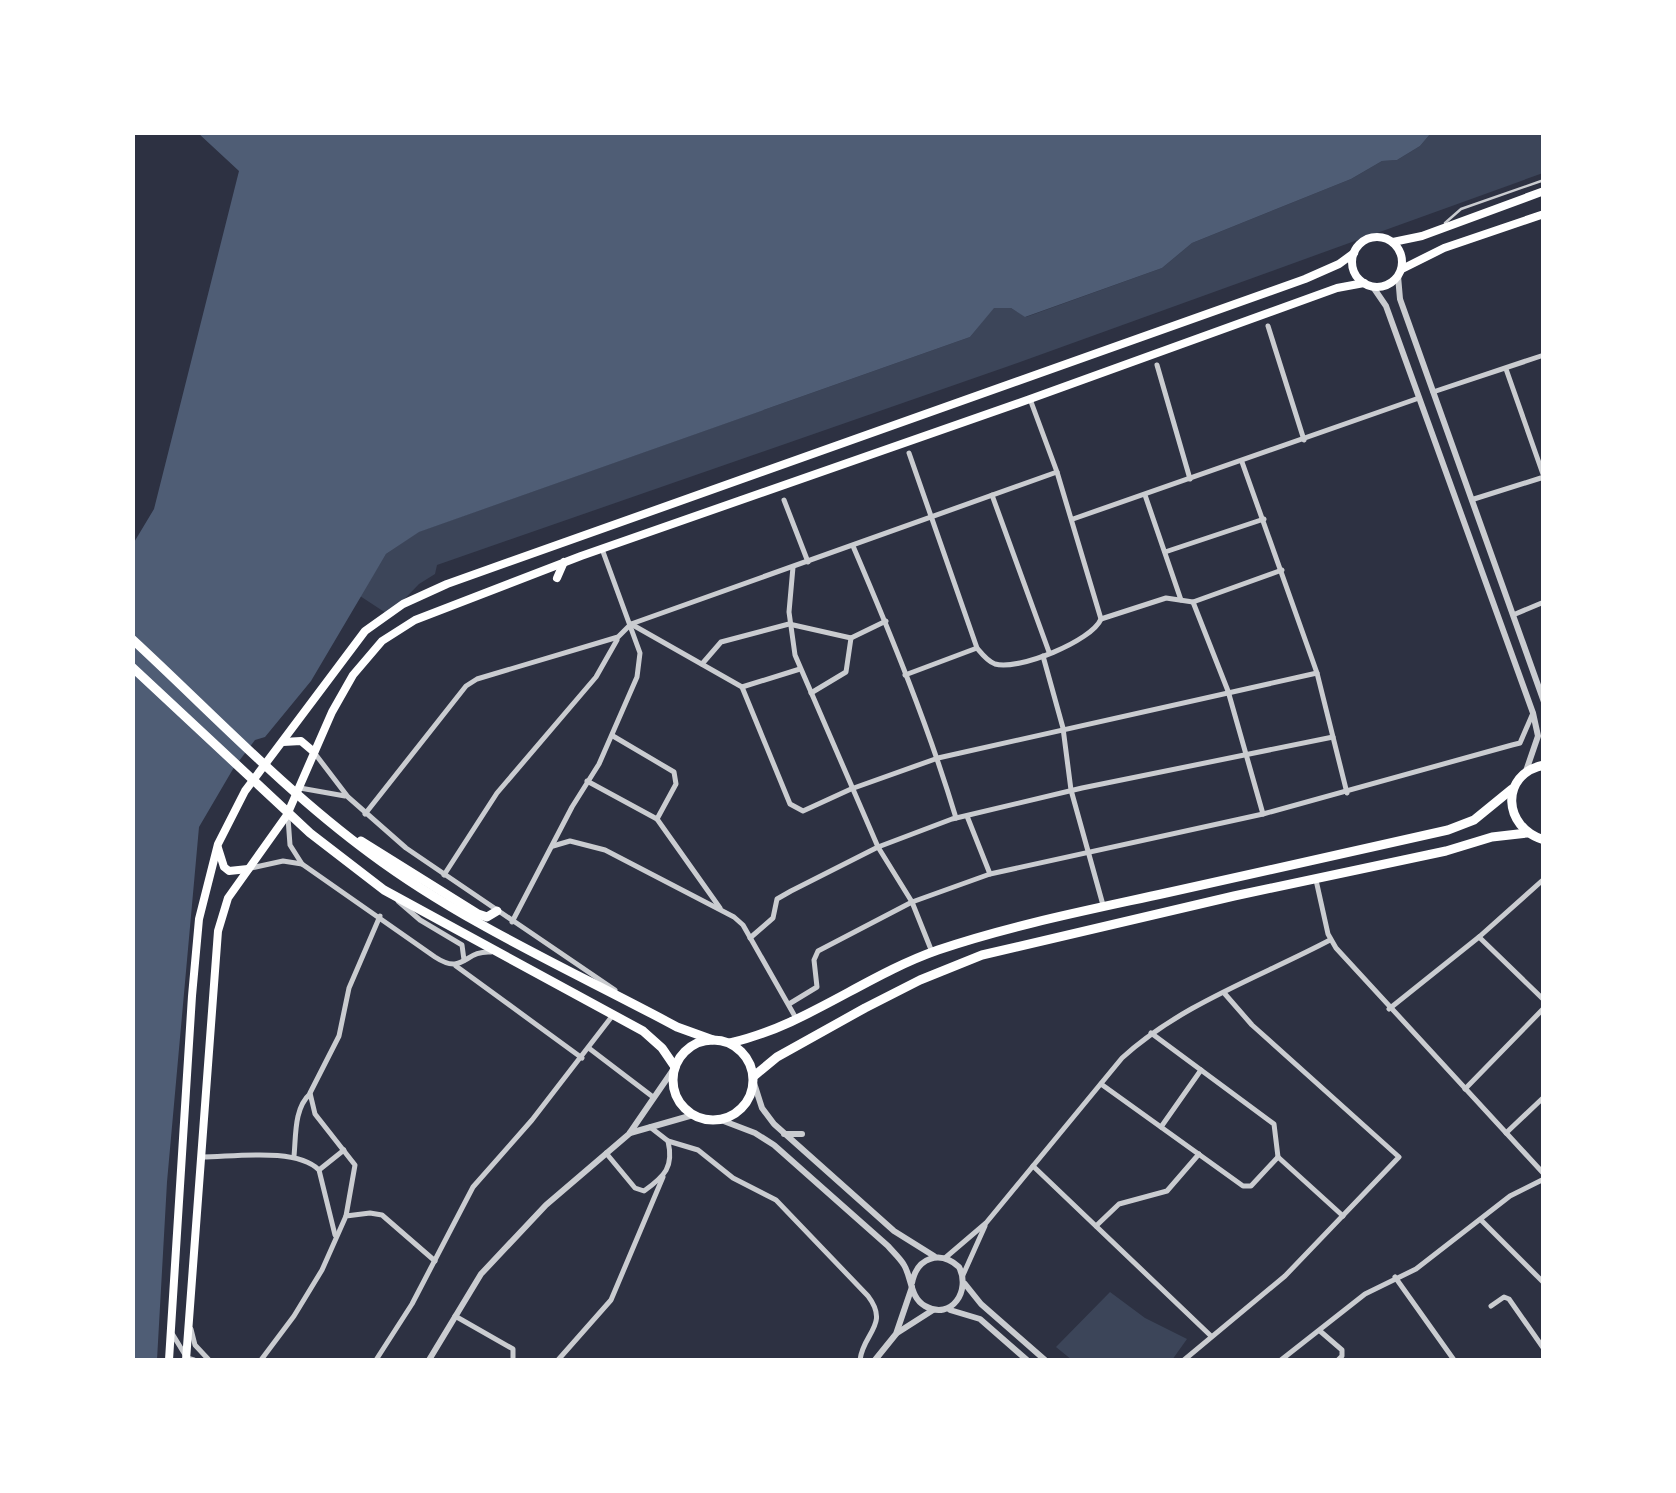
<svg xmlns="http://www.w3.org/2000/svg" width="1676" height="1493" viewBox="0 0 1676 1493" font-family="Helvetica,sans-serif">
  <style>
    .green { fill: #3c4559 }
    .water { fill: #4f5d75 }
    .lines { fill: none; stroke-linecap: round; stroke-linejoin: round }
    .service { stroke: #caccd0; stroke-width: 2.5 }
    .minor { stroke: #caccd0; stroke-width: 5 }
    .tertiary { stroke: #caccd0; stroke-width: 6 }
    .secondary { stroke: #fff; stroke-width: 8 }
    .primary { stroke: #fff; stroke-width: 9 }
  </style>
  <rect width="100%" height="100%" fill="#2d3142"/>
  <g class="green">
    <path d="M1431,133H1543V173L1006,367L437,565L435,574L419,584L389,615L360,596L386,554L418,532L970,337L993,308H1011L1026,317L1162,268L1192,243L1351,179L1382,161L1397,160L1420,146Z"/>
    <path d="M1110,1292L1145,1318L1187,1339L1172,1360H1072L1056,1347Z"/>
  </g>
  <path class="water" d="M198,133H1431L1420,146L1397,160L1382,161L1351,179L1192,243L1162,268L1025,317L1011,308H994L970,337L419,532L386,554L311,681L265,737L255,740L233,769L199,827L167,1182L157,1360H133V544L154,509L239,171Z"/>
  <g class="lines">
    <path class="service" d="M1445,223L1461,209L1544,180"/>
    <g class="minor">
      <path d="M1268,326L1304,440"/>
      <path d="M1157,365L1190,479"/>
      <path d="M1433,392L1544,355"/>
      <path d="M909,453L977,648C982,654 987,661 995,664C1018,671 1092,641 1101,619L1057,472L1030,399"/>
      <path d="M1242,462L1317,673L1347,793"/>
      <path d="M992,495L1049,652"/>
      <path d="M1145,495L1181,600"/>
      <path d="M1474,499L1544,477L1506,369"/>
      <path d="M784,500L808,562"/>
      <path d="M1073,519L1419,398"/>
      <path d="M853,546C891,635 928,725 956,818"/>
      <path d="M1165,552L1264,519"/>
      <path d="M793,567L789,612L795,655L878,847L912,902L932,952"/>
      <path d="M1193,602L1228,691L1263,814"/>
      <path d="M1513,615L1544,602"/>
      <path d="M1101,619L1166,598L1193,602L1282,570"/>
      <path d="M631,624L742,687L790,804L803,811L851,789L938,758L1317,673"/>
      <path d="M1043,656L1063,728L1071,790L1103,905"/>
      <path d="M702,664L721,642L789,624L851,638L886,621"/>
      <path d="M905,675L977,648"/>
      <path d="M742,687L800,669"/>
      <path d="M811,693L846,672L851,638"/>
      <path d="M613,736L674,772L676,784L657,819"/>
      <path d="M316,755L348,797L406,848L615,990"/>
      <path d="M587,781L657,819L720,908"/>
      <path d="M300,788L345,796"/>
      <path d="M365,814L466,686L477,679L618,637L631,624L1057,472"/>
      <path d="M967,816L990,874"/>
      <path d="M288,818L290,845L302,864L435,957C464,976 464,950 491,952"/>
      <path d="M553,846L570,841L605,850L734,917L743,925L797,1020"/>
      <path d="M251,868L283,861L302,864"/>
      <path d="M444,875L497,793L596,677L617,640"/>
      <path d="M1316,880L1328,934L1336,948L1544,1174"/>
      <path d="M398,901L420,920L462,945L464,960"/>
      <path d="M512,922L572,807L599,764L637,677L640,653L602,549"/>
      <path d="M1479,937L1544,1000"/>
      <path d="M750,938L773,918L777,899L791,891L878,847L952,819L1082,788L1333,737"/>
      <path d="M456,966L582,1058"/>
      <path d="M789,1004L817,987L814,960L818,951L912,902L990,874L1263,814L1512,745L1520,743L1533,713"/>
      <path d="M1389,1009L1479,937L1544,879"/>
      <path d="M1151,1033L1274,1124L1278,1157"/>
      <path d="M590,1049L653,1097"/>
      <path d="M1101,1084L1243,1186H1251L1278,1157L1343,1216"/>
      <path d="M1465,1089L1544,1008"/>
      <path d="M650,1127L668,1141L698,1150L733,1178L776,1200L868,1296C890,1325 863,1333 860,1360"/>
      <path d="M1161,1127L1201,1070"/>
      <path d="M1506,1133L1544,1097"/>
      <path d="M606,1153L635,1188L644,1191C665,1176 674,1167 668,1141"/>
      <path d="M294,1156C296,1136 294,1108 310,1094"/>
      <path d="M202,1157C233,1157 296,1147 319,1170L335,1235"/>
      <path d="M1033,1166L1211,1336"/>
      <path d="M319,1170L344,1150"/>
      <path d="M346,1216L355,1165L315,1114L310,1093L339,1036L349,988L380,916"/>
      <path d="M1482,1221L1544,1283"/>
      <path d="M1096,1226L1119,1204L1167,1191L1199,1154"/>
      <path d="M945,1258L986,1223L1122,1058C1181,1004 1260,977 1330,940"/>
      <path d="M963,1275L985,1226"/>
      <path d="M1395,1277L1454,1360"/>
      <path d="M1491,1306L1504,1297L1509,1299L1544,1349"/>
      <path d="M455,1316L513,1349V1360"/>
      <path d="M191,1329L195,1345L209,1360"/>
      <path d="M1320,1331L1342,1350V1356L1338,1360"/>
      <path d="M173,1335L187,1358L194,1360"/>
      <path d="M261,1360L294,1316L322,1270L346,1216L370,1213L382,1215L435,1261"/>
      <path d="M376,1360L412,1304L473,1187L532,1120L613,1015"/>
      <path d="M558,1360L611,1300L663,1177"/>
      <path d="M1184,1360L1285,1276L1399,1157L1252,1025L1225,994"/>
      <path d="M1281,1360L1365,1294L1416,1269L1510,1196L1544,1179"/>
    </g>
    <g class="tertiary">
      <path d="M1398,276L1400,299L1544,702"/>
      <path d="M1373,287L1386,306L1533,713L1538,736L1526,771"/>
      <path d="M754,1083L762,1108L774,1124L894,1231L934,1256"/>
      <path d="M721,1120L755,1133L774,1145L888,1246C893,1252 900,1258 904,1265C912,1278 910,1298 925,1306C952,1321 971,1290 959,1267C940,1250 917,1257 912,1283"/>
      <path d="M630,1133L693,1115"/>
      <path d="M784,1134H802"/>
      <path d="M965,1284L981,1304L1045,1360"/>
      <path d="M950,1310L980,1319L1027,1360"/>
      <path d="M897,1333L933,1310"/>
      <path d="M429,1360L481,1274L546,1205L629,1134L675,1067"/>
      <path d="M875,1360L896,1334L912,1287"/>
    </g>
    <g class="secondary">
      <circle cx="1377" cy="262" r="25"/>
      <path d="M1393,242L1422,236L1544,191"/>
      <path d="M1402,269L1444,248L1544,214"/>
      <path d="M557,578L564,562"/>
      <path d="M283,742L301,741L314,752"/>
      <path d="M218,848L224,867L229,871L248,869"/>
      <path d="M169,1360L192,996L199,919L218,844L245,791L365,631L403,604L447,584L1305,279L1339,264L1354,253"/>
      <path d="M186,1360L218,931L228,898L287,815L332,712L353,675L382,641L415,620L581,556L1030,399L1337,288L1364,283"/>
    </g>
    <g class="primary">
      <path d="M132,639C210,711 285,791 371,854C465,924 575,972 677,1027L713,1040"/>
      <path d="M132,667L310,833L384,890L643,1031L662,1048L675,1067"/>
      <path d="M1544,765C1499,774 1503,828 1544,840"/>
      <path d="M361,841L478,914L487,917L497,911"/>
      <circle cx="713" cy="1080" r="40"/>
      <path d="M730,1043C805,1026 866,975 938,950C1012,925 1089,910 1166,893C1260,872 1354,851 1448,830L1474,820L1512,789"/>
      <path d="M754,1076L777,1057L865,1008L920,980L982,955L1234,896L1446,851L1492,837L1527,833"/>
    </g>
  </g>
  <rect width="1676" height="1493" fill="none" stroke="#ffffff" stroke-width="270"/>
</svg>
